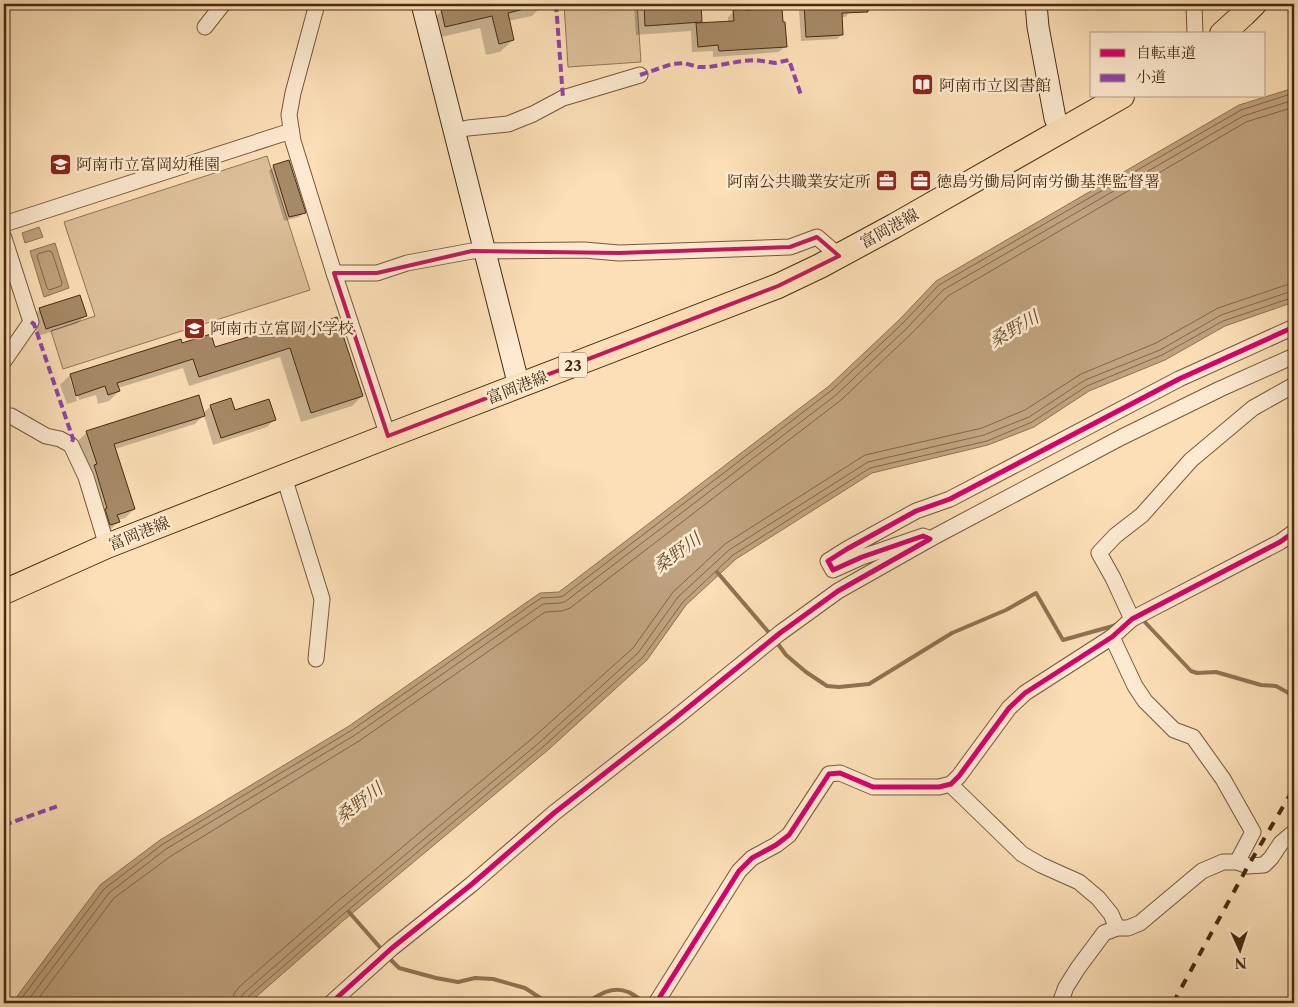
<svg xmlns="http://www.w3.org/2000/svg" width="1298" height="1007" viewBox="0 0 1298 1007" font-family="'Libre Caslon Text','Noto Serif JP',serif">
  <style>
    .green { fill: #ddc09a; stroke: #927654 }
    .water { fill: #bfa27e; stroke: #8f7252 }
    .shadow { fill: #0003 }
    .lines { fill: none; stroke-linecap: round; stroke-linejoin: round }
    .shore { stroke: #846646; stroke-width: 1 }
    .stream { stroke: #8f7252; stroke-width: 4 }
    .building { fill: #a68966; stroke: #482b0f }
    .street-casing { stroke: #755839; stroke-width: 17 }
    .secondary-casing { stroke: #482b0f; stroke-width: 23 }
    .primary-casing { stroke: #482b0f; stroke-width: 26 }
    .street { stroke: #fdead0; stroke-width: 15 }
    .secondary { stroke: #fdead0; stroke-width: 21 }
    .primary { stroke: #fcdfb7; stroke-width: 24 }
    .rail { stroke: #482b0f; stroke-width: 4; stroke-dasharray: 9 9; stroke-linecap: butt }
    .quiet { stroke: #8e44ad; stroke-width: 4; stroke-dasharray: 8 4; stroke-linecap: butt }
    .cycleway-casing { stroke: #fdead0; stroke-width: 8 }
    .cycleway { stroke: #d6006c; stroke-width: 5 }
    .marked { fill: none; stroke: #c2185b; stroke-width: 4; stroke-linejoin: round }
    .labels { text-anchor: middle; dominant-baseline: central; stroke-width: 5; stroke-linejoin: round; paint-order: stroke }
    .shield { fill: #fdead0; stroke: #7e6449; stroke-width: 1 }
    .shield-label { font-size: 15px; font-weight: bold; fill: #482b0f }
    .poi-label { font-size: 16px; fill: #482b0f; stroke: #fdead0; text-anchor: start }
    .street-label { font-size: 16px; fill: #482b0f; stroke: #fdead0 }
    .water-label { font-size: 18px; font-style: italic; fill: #66492b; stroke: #fdead0 }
  </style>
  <rect width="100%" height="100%" fill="#fcdfb7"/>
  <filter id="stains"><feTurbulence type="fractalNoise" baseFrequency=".004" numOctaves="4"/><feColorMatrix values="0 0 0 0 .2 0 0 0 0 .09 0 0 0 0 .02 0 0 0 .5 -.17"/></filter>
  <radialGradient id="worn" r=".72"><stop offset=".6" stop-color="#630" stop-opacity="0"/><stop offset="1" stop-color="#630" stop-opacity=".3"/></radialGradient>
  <g class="green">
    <path d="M564,4H637L641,62L568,67Z"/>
    <path d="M267,156L310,290L63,369L51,331L95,316L64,222Z"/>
  </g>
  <g class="water">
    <path d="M1294,88V302L1225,326L1165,360L1089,391L1034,427L988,445L872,473L736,559L686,605L647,660L548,750L344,920L249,1003H12L100,885L160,840L349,726L540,593L559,592L829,386L899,320L936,281L1239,105Z"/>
    <path d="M39,227L43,237L25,243L22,233Z"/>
    <path d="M55,243L69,288L44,297L30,251Z"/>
  </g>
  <g class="shadow">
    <path d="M471,4H544L532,16L508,21L513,40L500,52L486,55L480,28L433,39L429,23L441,11Z"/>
    <path d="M634,4H699L701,21L697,24L728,22V17L734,11L785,46L779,52L713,57V51L692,52L691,31L636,35Z"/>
    <path d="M818,4H849L850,12L845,17H841L842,34L837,39L801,41L799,9L804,5Z"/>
    <path d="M274,166L304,213L299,217L284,221L269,171Z"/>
    <path d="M40,309L85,316L78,323L38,336L32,317Z"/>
    <path d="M336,318L362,396L352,406L301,422L280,357L189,386L183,368L118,388L119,391L109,401L98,404L96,395L79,400L73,379H70L77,401L67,404L60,385L70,375L180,340L182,345L215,349L273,339Z"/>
    <path d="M211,406L274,420L267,427L213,445L204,415L195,424L115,449L134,509L125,518L118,520V522L109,531L88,473L78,441L87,432L203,413Z"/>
  </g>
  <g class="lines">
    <g class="shore">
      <path d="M49,251L52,252L62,283L61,286L49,290L47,288L37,256L38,254Z"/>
      <path d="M18,1003L104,889L163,844L352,730L541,598L559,597L563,596L832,390L903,323L939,285L1241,110L1294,93"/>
      <path d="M26,1003L109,893L166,849L355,735L543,604L561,603L566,601L836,395L907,328L943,290L1243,116L1294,100"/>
      <path d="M35,1003L114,898L171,856L359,741L545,612L562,611L570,608L841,400L912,333L948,296L1246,122L1294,107"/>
      <path d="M232,1003L234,994L239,987L332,906L535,736L633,648L673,592L725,544L865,455L982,428L1025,410L1081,374L1156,343L1218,308L1286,285L1294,284"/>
      <path d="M240,1003L241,997L244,993L337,912L540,742L638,653L678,597L729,550L868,462L984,435L1029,417L1085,380L1160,350L1221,315L1289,292L1294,291"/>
      <path d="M246,1003L248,997L341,916L544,746L643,657L683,602L733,555L870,468L987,441L1032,422L1087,386L1162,355L1223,321L1294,297"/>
    </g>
    <g class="stream">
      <path d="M717,572L771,635"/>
      <path d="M1141,618L1191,671L1197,673L1216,672L1261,685L1276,686L1294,696"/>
      <path d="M775,640L786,655L806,672L827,686L839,687L869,684L952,633L1006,610L1036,593L1063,640L1113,626L1117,624"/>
      <path d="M349,912L384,952"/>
      <path d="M388,957L399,968L436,978L458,982L475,978L493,979L525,988L548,1003"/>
      <path d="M586,1003C598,995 613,985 628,992C634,994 640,1000 646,1003"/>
    </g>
  </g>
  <g class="building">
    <path d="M465,4H528V8L508,13L514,40L499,44L492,16L445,27L441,9Z"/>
    <path d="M644,4H701L702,22L645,26Z"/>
    <path d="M804,4H868V12L842,13L843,35L806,37Z"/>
    <path d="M782,8L783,22H785L787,47L719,51L718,45L698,47L696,23L734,21L733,10L745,9V10Z"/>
    <path d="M289,160L306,213L289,217L273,165Z"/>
    <path d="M80,295L87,316L46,329L39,308Z"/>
    <path d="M337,317L363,396L311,413L290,348L199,377L193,359L117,383L120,391L108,395L105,386L76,396L70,374L181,339L182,343L211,334L215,347L271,330L273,337Z"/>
    <path d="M199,395L205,416L114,444L135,509L117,515L120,522L110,525L105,509L107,508L94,465L97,464L86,431Z"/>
    <path d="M231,398L235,410L269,399L276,420L221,438L210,405Z"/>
  </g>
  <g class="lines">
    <defs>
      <g id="street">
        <path d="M317,4L293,93L289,115L293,141L334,273L388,436"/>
        <path d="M1194,4L1195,34"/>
        <path d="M205,27L223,4"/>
        <path d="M454,131L468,128L508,124L533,114L563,98L640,75"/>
        <path d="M4,224L291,131"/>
        <path d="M4,238L31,322L4,361"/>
        <path d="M334,273H377L407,263L472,251L584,250L619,253L790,247L817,237L839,256"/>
        <path d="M4,416H11L46,436L60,439L71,445L86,477L107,546"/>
        <path d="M284,477L322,599L316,659"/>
        <path d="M930,539L1122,437L1220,389L1294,356"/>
        <path d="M1132,619L1113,578L1099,553L1115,536L1142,515L1191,460L1253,408L1294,385"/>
        <path d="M951,784L954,788L1022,854L1041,865L1079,882L1098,898L1111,914L1117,928"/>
        <path d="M1237,862L1248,866L1264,865L1271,858L1281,843L1294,832"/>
        <path d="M331,1003L392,948L472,884L554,813L674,719L780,633L838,591L930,539L923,536L862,557L833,570L828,561L847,549L916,511L950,499L1179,379L1294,327"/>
        <path d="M656,1003L739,871L752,858L776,845L789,835L829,774L840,773L873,787H939L951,784L959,776L1009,708L1025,693L1112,637L1132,619L1280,542L1294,532"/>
        <path d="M1060,1003L1066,987L1078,968L1104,933L1117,928H1128L1140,923L1202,871L1223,862H1237L1253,832L1223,779L1193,737L1174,730L1145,701L1135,686L1112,637"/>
      </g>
      <g id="secondary">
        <path d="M422,4L519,386"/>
        <path d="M1036,4L1038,27L1055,118L1061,130"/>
      </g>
      <g id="primary">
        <path d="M1222,34L1244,14L1254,4"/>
        <path d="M4,592L107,546L388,436L778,286L820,266L894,226L1122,96"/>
      </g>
    </defs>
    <use href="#street" class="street-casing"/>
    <use href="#secondary" class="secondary-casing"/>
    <use href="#primary" class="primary-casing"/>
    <use href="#street" class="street"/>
    <use href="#secondary" class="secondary"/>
    <use href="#primary" class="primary"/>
    <path class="rail" d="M1173,1003L1248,866L1294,788"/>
    <g class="quiet">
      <path d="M556,4L563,98"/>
      <path d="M640,75L672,64L684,63L698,67H709L742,61L756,60L775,63L789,60L801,95"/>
      <path d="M31,322L34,324L73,439L71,445"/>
      <path d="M4,825L58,806"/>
    </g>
    <defs>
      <g id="cycleway">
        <path d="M331,1003L392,948L472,884L554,813L674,719L780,633L838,591L930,539L923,536L862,557L833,570L828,561L847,549L916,511L950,499L1179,379L1294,327"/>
        <path d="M656,1003L739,871L752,858L776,845L789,835L829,774L840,773L873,787H939L951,784L959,776L1009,708L1025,693L1112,637L1132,619L1280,542L1294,532"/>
      </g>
    </defs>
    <use href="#cycleway" class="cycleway-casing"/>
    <use href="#cycleway" class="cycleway"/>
  </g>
  <path class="marked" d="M817,237L839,256L778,286L388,436L334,273H377L472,251L619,253L790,247Z"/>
  <defs>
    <symbol id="library-square" viewBox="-11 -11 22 22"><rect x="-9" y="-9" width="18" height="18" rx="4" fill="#8f2418" stroke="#fdead0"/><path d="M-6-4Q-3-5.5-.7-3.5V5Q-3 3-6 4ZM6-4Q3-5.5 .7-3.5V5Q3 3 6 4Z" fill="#fff"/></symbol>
    <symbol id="school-square" viewBox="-11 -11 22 22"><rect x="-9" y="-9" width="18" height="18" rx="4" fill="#8f2418" stroke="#fdead0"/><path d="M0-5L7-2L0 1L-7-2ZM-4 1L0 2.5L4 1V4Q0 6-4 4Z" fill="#fff"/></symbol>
    <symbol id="office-square" viewBox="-11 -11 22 22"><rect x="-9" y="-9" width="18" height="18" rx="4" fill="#8f2418" stroke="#fdead0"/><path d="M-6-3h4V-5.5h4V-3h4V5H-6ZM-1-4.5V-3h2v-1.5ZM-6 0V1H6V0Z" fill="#fff"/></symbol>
  </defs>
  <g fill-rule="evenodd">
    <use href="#library-square" x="910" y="72" width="25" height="25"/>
    <use href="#school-square" x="48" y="152" width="25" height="25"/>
    <use href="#office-square" x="874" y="168" width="25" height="25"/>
    <use href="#office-square" x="908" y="168" width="25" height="25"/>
    <use href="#school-square" x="182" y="316" width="25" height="25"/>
  </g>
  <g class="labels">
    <rect class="shield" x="559" y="352.5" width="28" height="25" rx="4"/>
    <g class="shield-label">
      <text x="573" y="365">23</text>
    </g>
    <g class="poi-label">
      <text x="939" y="85">阿南市立図書館</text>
      <text x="76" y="164">阿南市立富岡幼稚園</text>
      <text x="871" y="181" text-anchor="end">阿南公共職業安定所</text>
      <text x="936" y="181">徳島労働局阿南労働基準監督署</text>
      <text x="210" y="328">阿南市立富岡小学校</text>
    </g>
    <g class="street-label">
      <text transform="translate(889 228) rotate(-29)">富岡港線</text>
      <text transform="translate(517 387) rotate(-21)">富岡港線</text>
      <text transform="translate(139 533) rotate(-22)">富岡港線</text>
    </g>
    <g class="water-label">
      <text transform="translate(1014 329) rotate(-30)">桑野川</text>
      <text transform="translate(677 553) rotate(-36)">桑野川</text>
      <text transform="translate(359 803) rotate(-37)">桑野川</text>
    </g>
  </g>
  <rect width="1298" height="1007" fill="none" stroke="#fcdfb7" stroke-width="20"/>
  <rect x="5" y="5" width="1288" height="997" fill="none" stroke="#482b0f" stroke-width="2.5"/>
  <rect x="10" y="10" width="1278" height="987" fill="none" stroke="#482b0f"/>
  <rect x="1090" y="32" width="175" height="65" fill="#fdead0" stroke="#b59e83"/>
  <rect x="1100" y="49" width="25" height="8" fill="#d6006c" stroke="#b59e83"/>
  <text x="1136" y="58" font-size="15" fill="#482b0f">自転車道</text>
  <rect x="1100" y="74" width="25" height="8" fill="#8e44ad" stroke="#b59e83"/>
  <text x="1136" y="82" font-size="15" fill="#482b0f">小道</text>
  <g transform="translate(1240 950) rotate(177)" stroke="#fdead0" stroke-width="4" paint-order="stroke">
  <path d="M0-4L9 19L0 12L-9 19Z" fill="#482b0f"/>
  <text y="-8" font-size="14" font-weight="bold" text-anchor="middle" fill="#482b0f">N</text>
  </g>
  <rect width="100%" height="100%" filter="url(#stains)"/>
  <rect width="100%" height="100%" fill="url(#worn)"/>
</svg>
